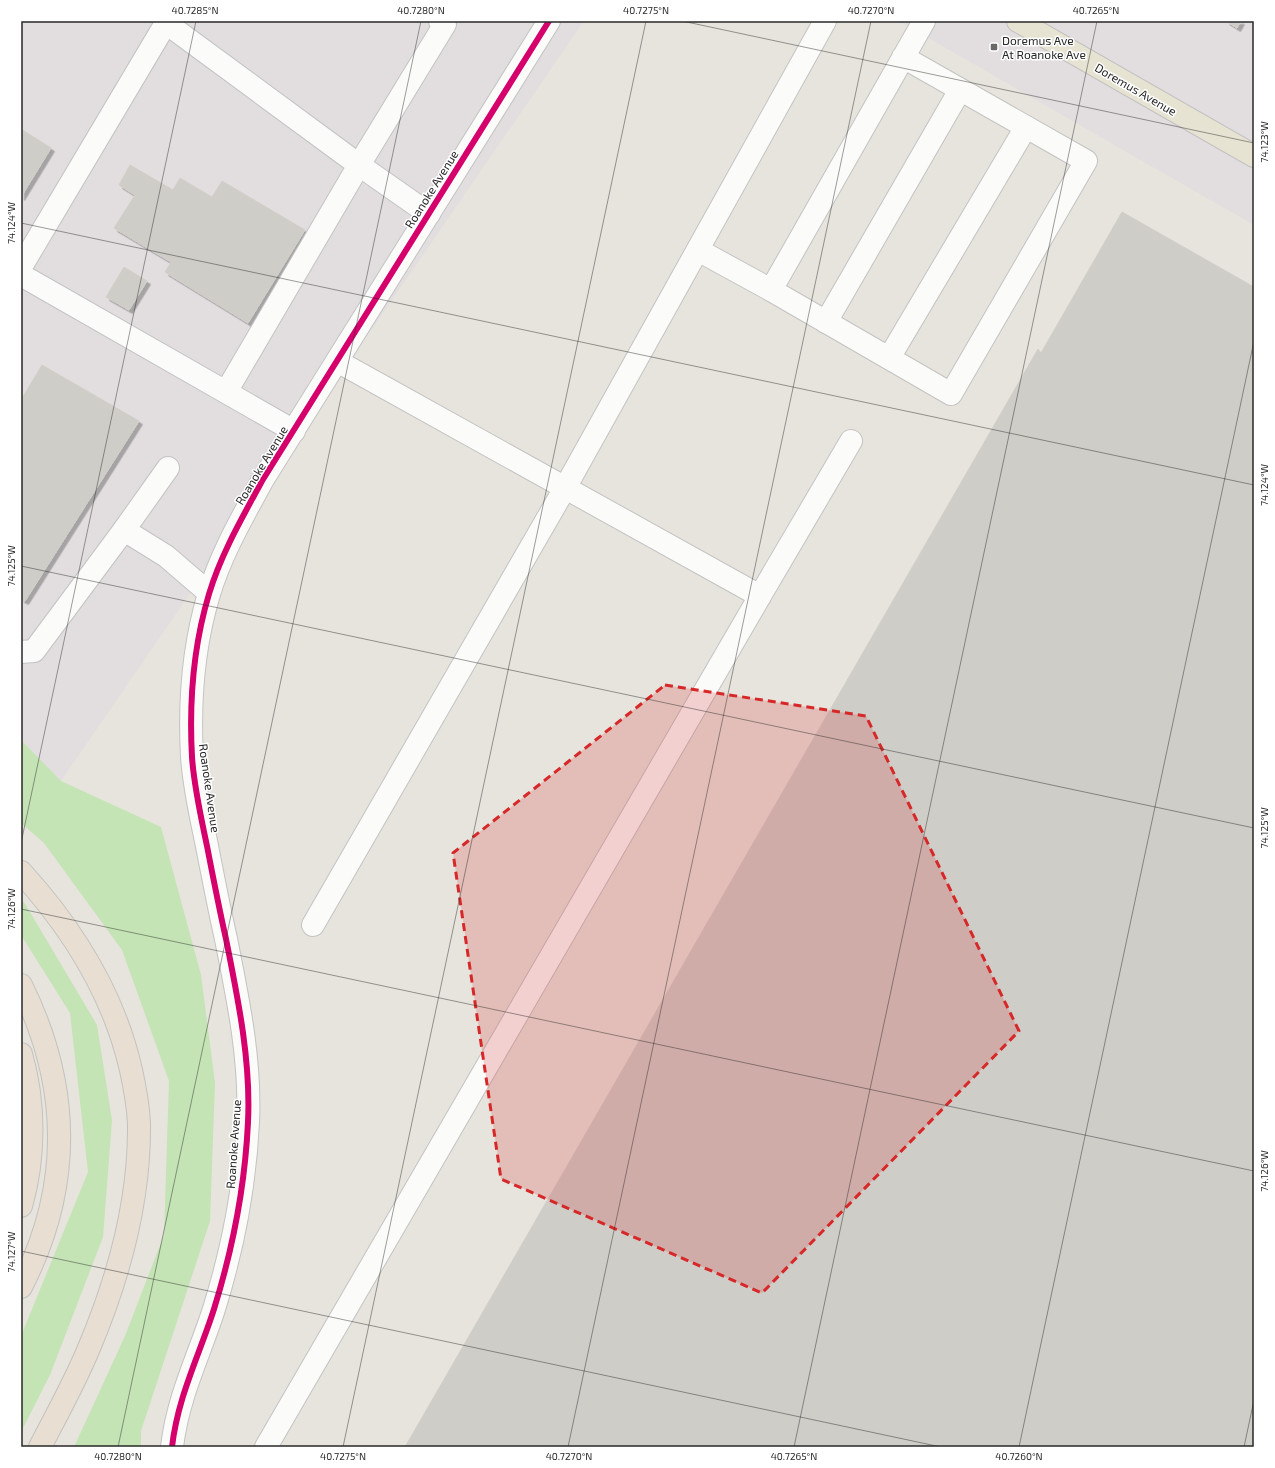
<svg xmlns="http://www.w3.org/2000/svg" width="1275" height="1468" viewBox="0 0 1275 1468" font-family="'Exo 2',sans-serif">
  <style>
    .industrial { fill: #e2dee0 }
    .green { fill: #c4e4b5 }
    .building { fill: #cfcdc8; stroke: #d2cfca; filter: url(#shadow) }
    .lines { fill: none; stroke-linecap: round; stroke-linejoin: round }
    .minor-casing { stroke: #c4c3c3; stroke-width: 24 }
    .major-casing { stroke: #c3c2c0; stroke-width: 24 }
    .highway-casing { stroke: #c3c2c0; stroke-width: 24 }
    .minor { stroke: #fbfbfa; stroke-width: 22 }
    .major { stroke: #e6e3d2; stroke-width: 22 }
    .highway { stroke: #e8ded2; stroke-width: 22 }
    .cycleway-casing { stroke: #fff; stroke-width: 8 }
    .cycleway { stroke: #d6006c; stroke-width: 6 }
    .marked { fill: #d62828; fill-opacity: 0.2; stroke: #d62828; stroke-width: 3; stroke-dasharray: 8 5; stroke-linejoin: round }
    .ticks { fill: none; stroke: #282828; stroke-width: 1; stroke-opacity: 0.45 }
    .poi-dot { fill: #6b6a67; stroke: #fff; stroke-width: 1.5 }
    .labels { text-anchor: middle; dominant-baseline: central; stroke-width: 3; stroke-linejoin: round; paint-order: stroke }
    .poi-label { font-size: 12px; fill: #282828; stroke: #fff; text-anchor: start }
    .street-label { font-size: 12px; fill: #282828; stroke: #fff }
    .neatline { fill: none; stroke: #282828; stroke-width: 1.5 }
    .ticks-label { font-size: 10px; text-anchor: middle; fill: #282828 }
  </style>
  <defs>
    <filter id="shadow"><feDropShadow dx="3.5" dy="3.5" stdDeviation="0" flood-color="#0004"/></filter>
  </defs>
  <rect width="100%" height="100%" fill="#e7e4dd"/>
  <g class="industrial">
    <path d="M21,21H584L61,781L21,740Z"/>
    <path d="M899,21H1254V225L1135,157Z"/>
  </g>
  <g class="green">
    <path d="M21,740L61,781L161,827L201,975L215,1083L210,1221L141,1431V1447H74L125,1336L164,1235L169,1081L122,950L44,843L21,823Z"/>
    <path d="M21,901L24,902L97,1025L112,1120L103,1237L50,1375L21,1432V1336L88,1172L70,1013L21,935Z"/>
  </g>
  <g class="building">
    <path d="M1226,21H1241L1237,28Z"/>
    <path d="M21,129L51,148L21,197Z"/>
    <path d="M130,165L173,190L180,178L212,197L222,181L305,230L248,323L165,272L171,262L114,228L135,195L119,185Z"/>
    <path d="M1122,212L1254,287V1447H405L1038,349L1041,353Z"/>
    <path d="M124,267L147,281L129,310L106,297Z"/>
    <path d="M42,365L139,421L25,601L21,599V400Z"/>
  </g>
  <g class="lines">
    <defs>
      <g id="minor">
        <path d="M903,57L1086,161L951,394L771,290L924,21"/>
        <path d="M429,214L359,165L445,24L440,21"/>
        <path d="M698,250L771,290"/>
        <path d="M21,267L166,23L359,165L226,392"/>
        <path d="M21,275L294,431"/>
        <path d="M826,322L960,90"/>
        <path d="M889,358L1026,127"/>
        <path d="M168,468L124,530L166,556L209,593"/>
        <path d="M760,596L851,441"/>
        <path d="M21,652L34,651L124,530"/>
        <path d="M313,925L565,488L825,21"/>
        <path d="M172,1447C178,1396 199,1356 214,1309C233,1248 245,1186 248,1122C251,1061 238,999 226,939C219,908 213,877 207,846C201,817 194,787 192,757C189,702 193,647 209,594C221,554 242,518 262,481L549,21"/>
        <path d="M266,1447L760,596L337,361"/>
      </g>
      <path id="major" d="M1018,21L1254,156"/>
      <g id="highway">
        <path d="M21,872C73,929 114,995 131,1070C135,1088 138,1105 139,1123C140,1201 119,1277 89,1348C75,1382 57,1414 40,1447"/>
        <path d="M21,985C71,1086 73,1186 21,1287"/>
        <path d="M21,1054C35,1103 35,1157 21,1206"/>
      </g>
    </defs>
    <use href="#minor" class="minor-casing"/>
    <use href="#major" class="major-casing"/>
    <use href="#highway" class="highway-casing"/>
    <use href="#minor" class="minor"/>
    <use href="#major" class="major"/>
    <use href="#highway" class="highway"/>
    <defs>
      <path id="cycleway" d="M172,1447C178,1396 199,1356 214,1309C233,1248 245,1186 248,1122C251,1061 238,999 226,939C219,908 213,877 207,846C201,817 194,787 192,757C189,702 193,647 209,594C221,554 242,518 262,481L549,21"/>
    </defs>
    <use href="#cycleway" class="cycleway-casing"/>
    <use href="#cycleway" class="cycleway"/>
  </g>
  <path class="marked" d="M665,685L866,716L1019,1031L762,1293L501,1179L453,853Z"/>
  <path class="ticks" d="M682,21L1254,143M21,223L1254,485M21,566L1254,828M21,843L196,21M21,909L1254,1171M21,1251L941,1447M118,1447L421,21M343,1447L646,21M568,1447L871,21M794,1447L1097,21M1019,1447L1254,341M1244,1447L1254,1400"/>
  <rect class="poi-dot" x="990" y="43" width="8" height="8" rx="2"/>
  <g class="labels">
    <g class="poi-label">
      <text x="1002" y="40">Doremus Ave<tspan x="1002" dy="14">At Roanoke Ave</tspan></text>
    </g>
    <g class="street-label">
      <text transform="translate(1136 89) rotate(30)">Doremus Avenue</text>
      <text transform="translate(431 189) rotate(-58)">Roanoke Avenue</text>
      <text transform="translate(261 465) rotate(-59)">Roanoke Avenue</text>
      <text transform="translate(210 788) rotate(82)">Roanoke Avenue</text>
      <text transform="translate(233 1144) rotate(-86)">Roanoke Avenue</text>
    </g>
  </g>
  <rect width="1275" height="1468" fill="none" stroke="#ffffff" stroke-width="44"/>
  <rect x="22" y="22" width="1231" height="1424" class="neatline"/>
  <g class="ticks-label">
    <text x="195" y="14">40.7285°N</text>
    <text x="421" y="14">40.7280°N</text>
    <text x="646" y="14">40.7275°N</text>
    <text x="871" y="14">40.7270°N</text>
    <text x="1096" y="14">40.7265°N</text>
    <text transform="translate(1264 142) rotate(-90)" y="4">74.123°W</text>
    <text transform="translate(11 223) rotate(-90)" y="4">74.124°W</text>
    <text transform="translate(1264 485) rotate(-90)" y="4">74.124°W</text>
    <text transform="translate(11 566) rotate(-90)" y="4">74.125°W</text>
    <text transform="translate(1264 828) rotate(-90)" y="4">74.125°W</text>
    <text transform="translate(11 909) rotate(-90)" y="4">74.126°W</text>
    <text transform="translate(1264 1171) rotate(-90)" y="4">74.126°W</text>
    <text transform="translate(11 1252) rotate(-90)" y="4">74.127°W</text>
    <text x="118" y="1460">40.7280°N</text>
    <text x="343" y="1460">40.7275°N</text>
    <text x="569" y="1460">40.7270°N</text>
    <text x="794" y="1460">40.7265°N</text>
    <text x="1019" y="1460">40.7260°N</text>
  </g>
</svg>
